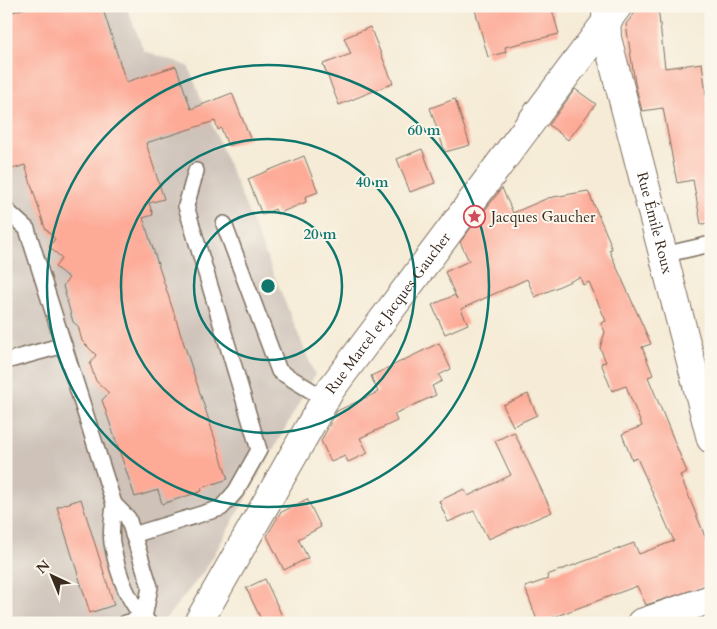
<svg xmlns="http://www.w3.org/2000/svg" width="717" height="629" viewBox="0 0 717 629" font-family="Cardo,serif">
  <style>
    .industrial { fill: #cec2b9 }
    .building { fill: #fdaa97 }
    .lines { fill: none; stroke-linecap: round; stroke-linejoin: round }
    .lane-casing { stroke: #7c6e5e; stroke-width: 18 }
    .street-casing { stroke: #7c6e5e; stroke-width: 30 }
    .lane { stroke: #fff; stroke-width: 15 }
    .street { stroke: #fff; stroke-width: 28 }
    .ring { fill: none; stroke: #0f766e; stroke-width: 2.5 }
    .labels { text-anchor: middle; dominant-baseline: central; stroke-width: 4; stroke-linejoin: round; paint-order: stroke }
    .poi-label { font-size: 15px; fill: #3b2a1e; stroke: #fbf7ec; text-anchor: start }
    .street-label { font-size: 15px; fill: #3b2a1e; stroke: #fbf7ec }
    .centre { fill: #0f766e; stroke: #fbf7ec; stroke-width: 2.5 }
    .ring-label { font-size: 15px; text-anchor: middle; font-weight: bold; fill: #0f766e; stroke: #fbf7ec; stroke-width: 4; stroke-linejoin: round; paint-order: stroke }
  </style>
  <rect width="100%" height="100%" fill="#fbf7ec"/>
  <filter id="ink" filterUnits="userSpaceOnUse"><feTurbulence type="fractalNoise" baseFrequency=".02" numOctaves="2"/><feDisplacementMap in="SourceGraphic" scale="10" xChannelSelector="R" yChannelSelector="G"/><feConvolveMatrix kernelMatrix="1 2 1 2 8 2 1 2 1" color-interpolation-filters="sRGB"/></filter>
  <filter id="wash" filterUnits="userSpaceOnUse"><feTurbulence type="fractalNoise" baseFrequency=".0096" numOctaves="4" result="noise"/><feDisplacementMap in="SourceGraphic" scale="20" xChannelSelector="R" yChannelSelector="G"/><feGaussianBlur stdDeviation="1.12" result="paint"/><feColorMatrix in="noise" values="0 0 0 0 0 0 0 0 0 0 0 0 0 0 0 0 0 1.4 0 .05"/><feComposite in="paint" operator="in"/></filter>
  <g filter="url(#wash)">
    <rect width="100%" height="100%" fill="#f5ebd6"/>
    <path class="industrial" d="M6,6H126L144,51L188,66L315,375L206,569L162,623H6Z"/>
    <g id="blocks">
      <g class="building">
        <path d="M31,6H102L126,82L176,66L191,109L232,93L250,138L228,146L221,128L218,130L215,121L146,143L164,199L149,203L153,215L143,218L228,479L201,488L202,491L162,504L158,490L135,497L102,400L109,393L96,381L90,364L96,355L82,341L78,326L73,322L63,286L69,278L55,267L62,258L49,247L55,239L45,228L25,165L6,171V14Z"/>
        <path d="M474,6H551L559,34L505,47L506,52L488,57Z"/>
        <path d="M658,7L665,68L702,63L708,110H711V223L701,224L693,180L677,183L663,108L642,111L635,83L626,24L638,9Z"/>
        <path d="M370,27L393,83L339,105L323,64L351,54L344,38Z"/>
        <path d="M575,89L596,104L568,140L549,125Z"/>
        <path d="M455,99L470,145L445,152L430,108Z"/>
        <path d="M422,149L435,183L410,192L397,159Z"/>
        <path d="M304,156L318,192L305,197L306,202L277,214L275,209L262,215L248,179Z"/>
        <path d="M502,188L513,213L548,198L588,191L610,242L609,243L612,249L609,250L651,344L642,347L653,375L648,377L687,472L680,475L711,551V584L646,605L637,586L538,623L525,587L548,579L547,575L634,543L639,554L674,541L637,458L632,460L622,434L642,426L626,386L612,391L601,363L606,362L600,348L605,332L601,323L606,321L589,282L583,285L580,277L535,297L527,279L461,309L468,324L445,334L432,305L455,295L457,299L445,272L469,261L460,242Z"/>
        <path d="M439,343L451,369L439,375L442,381L432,386L436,395L394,414L397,421L360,438L368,453L348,462L345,456L331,462L321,441L337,411L378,392L371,376Z"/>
        <path d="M528,394L537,415L513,426L503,405Z"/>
        <path d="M514,432L552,512L488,539L474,511L448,522L439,501L464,489L468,496L511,475L495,441Z"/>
        <path d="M81,499L114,605L90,613L57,507Z"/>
        <path d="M307,499L321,527L298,539L308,558L284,570L267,536L280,513Z"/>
        <path d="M265,579L278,607L285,623H263L246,588Z"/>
      </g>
    </g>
  </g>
  <g filter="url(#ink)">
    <use href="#blocks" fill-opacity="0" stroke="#7c6e5e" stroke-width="1"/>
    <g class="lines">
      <defs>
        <g id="lane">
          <path d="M6,210L27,229L114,504C113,517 110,531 112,543C117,571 128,604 149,623"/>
          <path d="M224,224L279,371L325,399"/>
          <path d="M663,255L711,244"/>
          <path d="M6,361L64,345"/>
          <path d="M114,504L128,518L150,587L144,618L141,621"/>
          <path d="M133,535L221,508L236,491L259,450L186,206L196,171"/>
          <path d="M126,623L144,618"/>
        </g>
        <g id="street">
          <path id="s1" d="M606,11L607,38L711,439"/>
          <path id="s2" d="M198,623L331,389L618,6"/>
          <path d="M641,623L711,599"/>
        </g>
      </defs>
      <use href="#lane" class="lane-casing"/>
      <use href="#street" class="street-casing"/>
      <use href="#lane" class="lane"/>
      <use href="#street" class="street"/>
    </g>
  </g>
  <g class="ring">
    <circle cx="268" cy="286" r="74"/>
    <circle cx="268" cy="286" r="147"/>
    <circle cx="268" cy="286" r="221"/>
  </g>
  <defs>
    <symbol id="sight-ring" viewBox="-11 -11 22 22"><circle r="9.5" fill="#fbf7ec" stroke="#d1495b" stroke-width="1.5"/><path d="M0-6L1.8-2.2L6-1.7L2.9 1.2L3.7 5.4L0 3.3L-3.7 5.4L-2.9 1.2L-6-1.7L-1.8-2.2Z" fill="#d1495b"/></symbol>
  </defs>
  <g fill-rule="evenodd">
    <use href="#sight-ring" x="462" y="204" width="25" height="25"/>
  </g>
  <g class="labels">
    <g class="poi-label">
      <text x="491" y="217">Jacques Gaucher</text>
    </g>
    <g class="street-label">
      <text stroke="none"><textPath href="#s1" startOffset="218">Rue Émile Roux</textPath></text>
      <text stroke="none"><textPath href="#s2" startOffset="364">Rue Marcel et Jacques Gaucher</textPath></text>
    </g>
  </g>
  <circle cx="268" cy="286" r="8" class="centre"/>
  <g class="ring-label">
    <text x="424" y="135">60 m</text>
    <text x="372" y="187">40 m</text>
    <text x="320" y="239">20 m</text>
  </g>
  <rect width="717" height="629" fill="none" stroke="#fbf7ec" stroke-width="25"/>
  <g transform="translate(52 576) rotate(316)" stroke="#fbf7ec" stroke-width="4" paint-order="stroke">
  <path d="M0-4L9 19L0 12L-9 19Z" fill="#3b2a1e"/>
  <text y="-8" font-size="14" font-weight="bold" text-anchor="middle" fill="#3b2a1e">N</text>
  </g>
</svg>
